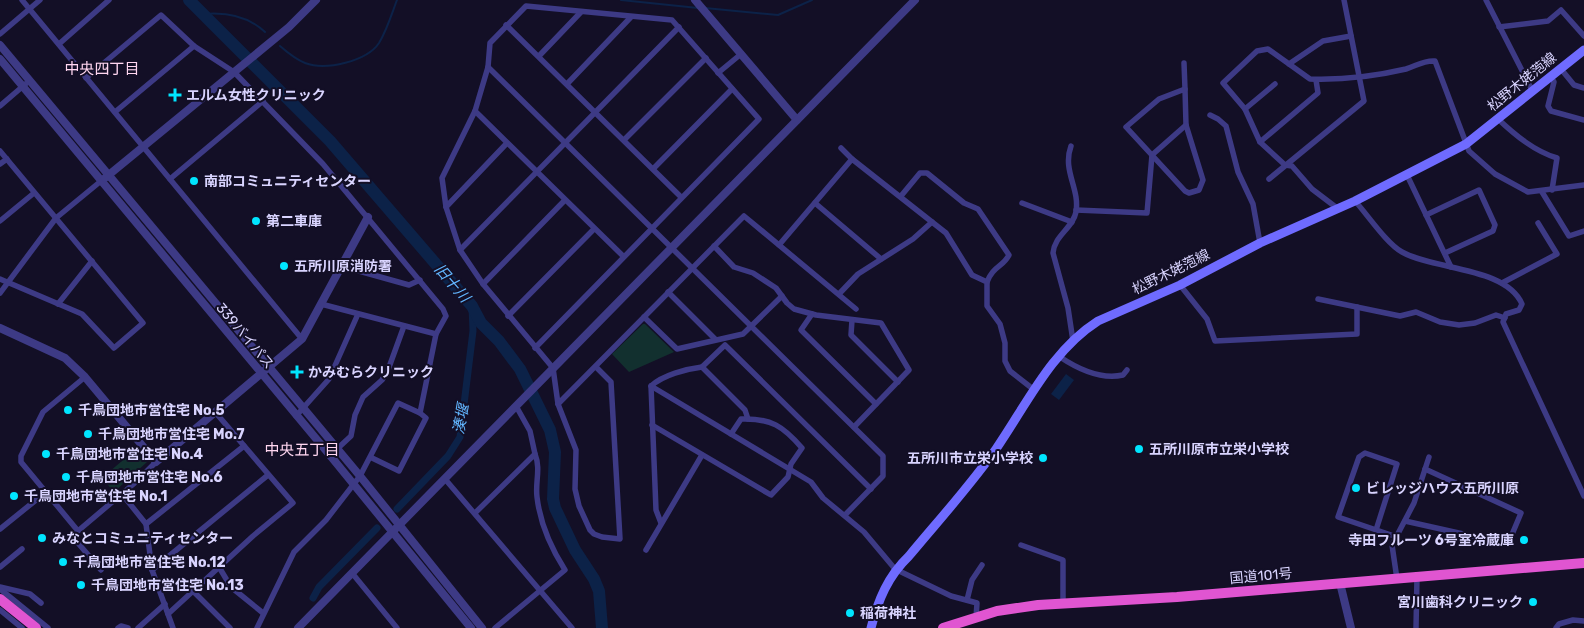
<svg xmlns="http://www.w3.org/2000/svg" width="1584" height="628" viewBox="0 0 1584 628" font-family="Rubik,'Noto Sans JP',sans-serif">
  <style>
    .green { fill: #12302f }
    .water { fill: #0c2248 }
    .lines { fill: none; stroke-linecap: round; stroke-linejoin: round }
    .stream { stroke: #0c2248; stroke-width: 2 }
    .canal { stroke: #0c2248; stroke-width: 7 }
    .river { stroke: #0c2248; stroke-width: 12 }
    .minor { stroke: #3d3a85; stroke-width: 5.5 }
    .tertiary { stroke: #3d3a85; stroke-width: 8 }
    .secondary { stroke: #6f6bff; stroke-width: 9 }
    .trunk { stroke: #e055d1; stroke-width: 10 }
    .poi-dot { fill: #00e5ff; stroke: #130f26; stroke-width: 2 }
    .labels { text-anchor: middle; dominant-baseline: central; stroke-width: 4; stroke-linejoin: round; paint-order: stroke }
    .street-label { font-size: 14px; fill: #d9d4ff; stroke: #130f26 }
    .poi-label { font-size: 14px; font-weight: bold; fill: #d9d4ff; stroke: #130f26; text-anchor: start }
    .neighbourhood-label { font-size: 15px; fill: #ffd6f0; stroke: #130f26 }
    .water-label { font-size: 15px; font-style: italic; fill: #62b6ff; stroke: #130f26 }
  </style>
  <rect width="100%" height="100%" fill="#130f26"/>
  <g class="green">
    <path d="M643,324H645L674,352L629,372L612,354Z"/>
    <path d="M136,449L147,462L114,492L102,478Z"/>
  </g>
  <path class="water" d="M1066,374L1074,380L1059,400L1051,394Z"/>
  <g class="lines">
    <g class="stream">
      <path d="M621,0L698,8"/>
      <path d="M705,8L778,15L812,0"/>
      <path d="M204,14C227,12 248,16 265,32"/>
      <path d="M280,46C288,53 295,59 305,63C326,71 367,61 379,43C387,30 392,13 397,0"/>
    </g>
    <g class="canal">
      <path d="M397,509L448,456L460,437L473,331L472,306"/>
      <path d="M313,598L319,587L377,528"/>
    </g>
    <path class="river" d="M189,0L330,141L472,306L481,323L499,341L520,369L550,430L555,452L553,499L555,508L575,550L594,579L599,591L602,628"/>
    <g class="minor">
      <path d="M22,0L302,339"/>
      <path d="M1486,0L1533,92"/>
      <path d="M506,25L681,197"/>
      <path d="M1499,27L1548,21L1561,10L1584,36"/>
      <path d="M0,34L40,0"/>
      <path d="M59,44L109,0"/>
      <path d="M539,56L581,12"/>
      <path d="M1184,63L1185,89"/>
      <path d="M1289,64L1323,41L1351,36"/>
      <path d="M488,67L883,456V476L845,515"/>
      <path d="M1561,69L1574,85L1584,88"/>
      <path d="M718,73L741,54"/>
      <path d="M1551,77L1554,82L1548,106L1551,111L1584,120"/>
      <path d="M86,78L161,15L194,46L234,72L323,164L443,309L446,316L436,334L420,413"/>
      <path d="M567,84L631,17"/>
      <path d="M1185,89L1186,125L1203,180L1199,190L1189,193L1185,191L1126,127L1159,99Z"/>
      <path d="M0,106L29,81"/>
      <path d="M1245,109L1275,84"/>
      <path d="M475,111L623,256"/>
      <path d="M115,112L194,46"/>
      <path d="M1210,115L1218,119L1226,126L1238,172L1253,204L1260,243"/>
      <path d="M1498,119C1515,135 1534,151 1557,158L1552,190"/>
      <path d="M624,140L706,58"/>
      <path d="M1260,142L1318,93L1316,80"/>
      <path d="M1071,146C1062,171 1080,188 1076,212C1073,228 1054,236 1053,253L1068,308L1073,341"/>
      <path d="M841,148L852,159"/>
      <path d="M0,151L143,323L114,348L82,314L0,279"/>
      <path d="M0,164L7,159"/>
      <path d="M654,168L732,89"/>
      <path d="M1407,175L1451,267"/>
      <path d="M170,179L263,101"/>
      <path d="M1269,179L1364,101L1344,0"/>
      <path d="M1542,192L1569,236L1584,231"/>
      <path d="M901,196L920,173H927L964,203L978,209L1009,255C1003,267 993,266 987,282"/>
      <path d="M1355,201C1367,214 1387,244 1402,252C1434,270 1506,267 1522,304L1519,310L1506,314L1503,322L1584,496"/>
      <path d="M815,203L881,259"/>
      <path d="M1022,203L1072,222"/>
      <path d="M446,207L507,143"/>
      <path d="M1337,208L1312,189L1292,166L1285,165L1260,142L1245,109L1223,83L1257,51L1268,49L1310,79C1340,80 1376,76 1406,69C1416,66 1424,60 1435,61L1469,151L1495,174L1528,192L1584,185"/>
      <path d="M1076,210L1147,213L1152,155L1186,125"/>
      <path d="M1426,215L1479,190L1495,225L1493,231L1445,253"/>
      <path d="M0,221L34,193"/>
      <path d="M932,222L946,233L972,275L987,282V306L1000,324L1005,343V361L1010,371L1033,389"/>
      <path d="M779,245L852,159L932,222L913,239L858,274L839,294"/>
      <path d="M714,246L734,267L753,273L776,288L787,303L794,309L816,315L881,323L909,370L854,427"/>
      <path d="M460,250L679,27"/>
      <path d="M341,266L409,285L420,280"/>
      <path d="M1502,283L1557,254L1538,223"/>
      <path d="M483,284L565,200"/>
      <path d="M1180,285L1207,319L1215,341L1357,334V307"/>
      <path d="M668,292L715,339"/>
      <path d="M0,293L56,218L101,181"/>
      <path d="M1318,299L1400,316L1416,312L1440,322L1459,325L1475,323L1496,315L1505,318"/>
      <path d="M58,304L92,261"/>
      <path d="M321,304L436,334"/>
      <path d="M812,314L801,330L876,404"/>
      <path d="M508,316L594,229"/>
      <path d="M644,317L677,349L743,334L782,296"/>
      <path d="M852,320L851,335L898,382"/>
      <path d="M535,348L759,119L672,20L526,6L490,43L488,67L475,111L442,178L446,207L460,250L483,284L553,368L558,404L576,450L575,489L579,506L590,530L594,534L602,537L620,539L611,382L596,367"/>
      <path d="M1060,357C1078,369 1101,380 1123,375L1127,370"/>
      <path d="M702,367L725,345L871,489"/>
      <path d="M651,386L811,482L823,498L864,532L895,569L951,596L977,603L976,618"/>
      <path d="M558,404L744,216L856,309"/>
      <path d="M516,406L530,431L535,454"/>
      <path d="M296,416L329,379L358,314"/>
      <path d="M652,425L771,495L788,477L791,464L802,448C783,426 771,418 741,419L731,434"/>
      <path d="M337,449L351,436L355,415L363,397L382,380L388,370L404,326"/>
      <path d="M445,479L572,628"/>
      <path d="M122,494L146,524L152,570L173,628"/>
      <path d="M475,513L535,454C541,469 535,482 537,497C540,523 551,548 565,570L495,628"/>
      <path d="M1405,521L1508,544L1521,513L1425,469"/>
      <path d="M661,523L656,510L651,386C663,375 686,369 702,367L745,410L748,419"/>
      <path d="M146,524L244,446"/>
      <path d="M0,529L46,492"/>
      <path d="M1376,530L1397,464L1365,453L1359,457L1338,517L1397,537"/>
      <path d="M78,531L21,462V456L43,412L85,377"/>
      <path d="M1021,545L1063,560V603"/>
      <path d="M646,550L702,455"/>
      <path d="M0,567L22,549"/>
      <path d="M219,567L231,587L263,613"/>
      <path d="M101,570L72,536L137,481L156,462"/>
      <path d="M152,570L268,475"/>
      <path d="M352,573L397,628"/>
      <path d="M1397,579L1392,545L1414,503L1429,457"/>
      <path d="M0,587L30,594L41,603"/>
      <path d="M0,589L48,628"/>
      <path d="M193,591L230,628"/>
      <path d="M967,600L972,580L982,565"/>
      <path d="M0,610L22,628"/>
      <path d="M168,614L253,536L293,503L216,413"/>
      <path d="M118,628L121,626L128,628"/>
      <path d="M138,628L165,604"/>
      <path d="M257,628L294,552L326,520L360,476L398,403L420,413L426,418L399,471L370,457"/>
      <path d="M1416,628L1417,577"/>
      <path d="M1556,628L1559,624L1573,620L1584,621"/>
    </g>
    <g class="tertiary">
      <path d="M695,0L797,120"/>
      <path d="M0,45L360,476L482,628"/>
      <path d="M0,59L333,459L471,628"/>
      <path d="M105,178L289,27L316,0"/>
      <path d="M0,328L65,358L85,377L156,462L302,339L368,217"/>
      <path d="M1340,583L1351,628"/>
      <path d="M298,628L915,0"/>
    </g>
    <path class="secondary" d="M871,628C878,600 888,576 909,556C938,521 970,486 996,449C1027,404 1051,351 1098,321L1180,285L1260,243L1355,201L1466,144L1584,50"/>
    <g class="trunk">
      <path d="M0,599L36,628"/>
      <path d="M943,628L997,611L1038,605L1177,597L1584,563"/>
    </g>
  </g>
  <g class="poi-dot">
    <path d="M172.5 87.5h5v5h5v5h-5v5h-5v-5h-5v-5h5z"/>
    <circle cx="194" cy="181" r="5"/>
    <circle cx="256" cy="221" r="5"/>
    <circle cx="284" cy="266" r="5"/>
    <path d="M294.5 364.5h5v5h5v5h-5v5h-5v-5h-5v-5h5z"/>
    <circle cx="68" cy="410" r="5"/>
    <circle cx="88" cy="434" r="5"/>
    <circle cx="1139" cy="449" r="5"/>
    <circle cx="46" cy="454" r="5"/>
    <circle cx="1043" cy="458" r="5"/>
    <circle cx="66" cy="477" r="5"/>
    <circle cx="1356" cy="488" r="5"/>
    <circle cx="14" cy="496" r="5"/>
    <circle cx="42" cy="538" r="5"/>
    <circle cx="1524" cy="540" r="5"/>
    <circle cx="63" cy="562" r="5"/>
    <circle cx="81" cy="585" r="5"/>
    <circle cx="1533" cy="602" r="5"/>
    <circle cx="850" cy="613" r="5"/>
  </g>
  <g class="labels">
    <g class="street-label">
      <text transform="translate(1522 82) rotate(-39)">松野木姥萢線</text>
      <text transform="translate(1171 272) rotate(-26)">松野木姥萢線</text>
      <text transform="translate(245 336) rotate(50)">339バイパス</text>
      <text transform="translate(1261 576) rotate(-5)">国道101号</text>
    </g>
    <g class="poi-label">
      <text x="186" y="95">エルム女性クリニック</text>
      <text x="204" y="181">南部コミュニティセンター</text>
      <text x="266" y="221">第二車庫</text>
      <text x="294" y="266">五所川原消防署</text>
      <text x="308" y="372">かみむらクリニック</text>
      <text x="78" y="410">千鳥団地市営住宅 No.5</text>
      <text x="98" y="434">千鳥団地市営住宅 Mo.7</text>
      <text x="1149" y="449">五所川原市立栄小学校</text>
      <text x="56" y="454">千鳥団地市営住宅 No.4</text>
      <text x="1033" y="458" text-anchor="end">五所川市立栄小学校</text>
      <text x="76" y="477">千鳥団地市営住宅 No.6</text>
      <text x="1366" y="488">ビレッジハウス五所川原</text>
      <text x="24" y="496">千鳥団地市営住宅 No.1</text>
      <text x="52" y="538">みなとコミュニティセンター</text>
      <text x="1514" y="540" text-anchor="end">寺田フルーツ 6号室冷蔵庫</text>
      <text x="73" y="562">千鳥団地市営住宅 No.12</text>
      <text x="91" y="585">千鳥団地市営住宅 No.13</text>
      <text x="1523" y="602" text-anchor="end">宮川歯科クリニック</text>
      <text x="860" y="613">稲荷神社</text>
    </g>
    <g class="neighbourhood-label">
      <text x="102" y="69">中央四丁目</text>
      <text x="302" y="450">中央五丁目</text>
    </g>
    <g class="water-label">
      <text transform="translate(452 283) rotate(49)">旧十川</text>
      <text transform="translate(461 419) rotate(-80)">湊堰</text>
    </g>
  </g>
</svg>
